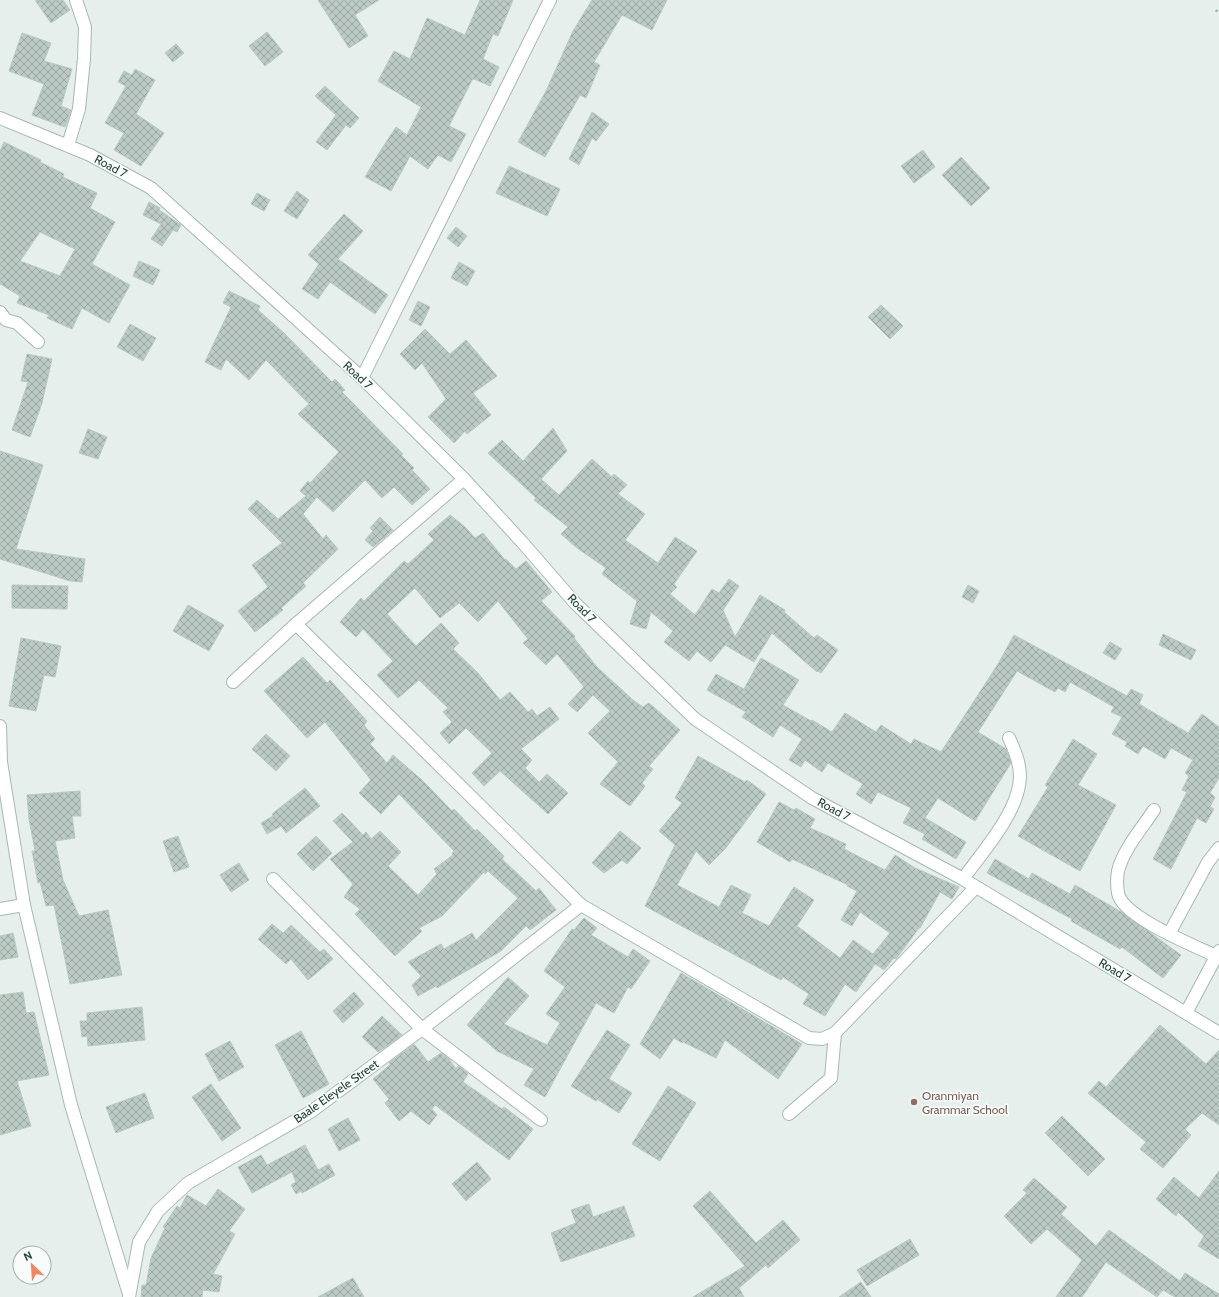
<svg xmlns="http://www.w3.org/2000/svg" width="1219" height="1297" viewBox="0 0 1219 1297" font-family="Cabin,sans-serif">
  <style>
    .building { fill: url(#building-cross-hatch); stroke: #b8c9c2; fill-rule: evenodd }
    .lines { fill: none; stroke-linecap: round; stroke-linejoin: round }
    .minor-casing { stroke: #a8b8b2; stroke-width: 14 }
    .path { stroke: #86b3a5; stroke-width: 2.5; stroke-dasharray: 2 3; stroke-linecap: butt }
    .minor { stroke: #fff; stroke-width: 12 }
    .education-dot { fill: #8d6e63; stroke: #f7fbf9; stroke-width: 1.5 }
    .labels { text-anchor: middle; dominant-baseline: central; stroke-width: 3.5; stroke-linejoin: round; paint-order: stroke }
    .street-label { font-size: 12px; fill: #24423a; stroke: #f7fbf9 }
    .education-label { font-size: 12px; fill: #785e54; stroke: #f7fbf9; text-anchor: start }
  </style>
  <defs>
    <pattern id="building-cross-hatch" width="8" height="8" patternUnits="userSpaceOnUse"><rect width="8" height="8" fill="#bbcac4"/><path d="M0 0l8 8M0 8l8-8" fill="none" stroke="#98a6a0"/></pattern>
  </defs>
  <rect width="100%" height="100%" fill="#e6efeb"/>
  <g class="building">
    <path d="M35,0H63L70,10L51,23Z"/>
    <path d="M318,0H379L355,15L368,36L349,48Z"/>
    <path d="M480,0H513L498,36L493,34L483,59L499,67L490,86L474,79L472,80L449,126L466,134L451,162L438,155L428,169L410,156L391,191L365,177L379,153L396,127L407,135L421,107L378,81L394,51L410,59L427,18L465,35Z"/>
    <path d="M592,0H667L652,30L622,15L594,62L600,65L586,98L580,95L545,157L518,142L546,91L573,31Z"/>
    <path d="M267,32L283,52L265,66L249,46Z"/>
    <path d="M22,33L51,43L44,61L72,69L61,106L71,110L65,127L32,115L44,84L9,71Z"/>
    <path d="M176,44L184,53L173,62L165,53Z"/>
    <path d="M135,69L155,80L136,114L164,133L141,166L114,150L124,133L105,123L126,86L118,82L124,71L132,75Z"/>
    <path d="M325,86L359,118L350,128L346,125L327,150L316,142L336,115L315,96Z"/>
    <path d="M592,112L609,124L596,141L592,138L579,165L569,159Z"/>
    <path d="M4,142L41,160L40,162L64,174L63,177L97,193L90,208L115,222L92,264L130,285L109,323L82,308L72,329L47,318L49,315L17,303L20,296L0,284V151ZM40,232L75,249L60,276L20,261Z"/>
    <path d="M923,150L935,167L914,183L901,166Z"/>
    <path d="M961,157L990,188L971,206L942,175Z"/>
    <path d="M509,166L560,189L547,216L496,193Z"/>
    <path d="M297,191L309,200L297,219L284,211Z"/>
    <path d="M257,193L270,200L264,211L251,204Z"/>
    <path d="M149,202L160,208L159,210L181,225L177,232L173,230L162,246L151,239L161,224L143,215Z"/>
    <path d="M344,214L363,231L338,259L388,295L375,314L330,282L318,299L302,289L319,264L308,255Z"/>
    <path d="M456,227L467,236L458,247L447,238Z"/>
    <path d="M139,261L160,270L153,285L133,276Z"/>
    <path d="M459,262L475,271L467,286L451,278Z"/>
    <path d="M229,291L260,306L258,310L284,333L332,382L335,379L345,390L342,392L403,454L401,455L414,468L412,470L430,489L412,505L394,487L382,498L365,480L333,512L317,497L303,514L323,539L326,535L338,549L303,583L306,586L281,608L283,610L255,632L238,611L268,587L252,565L282,543L248,509L257,500L278,519L306,496L300,491L308,481L310,483L339,452L298,414L309,404L266,360L249,380L226,359L221,370L205,362L231,307L223,303Z"/>
    <path d="M418,301L430,307L421,326L409,320Z"/>
    <path d="M881,305L903,326L890,339L868,317Z"/>
    <path d="M130,324L156,338L143,361L117,347Z"/>
    <path d="M425,329L450,354L466,340L497,376L473,393L491,415L467,434L465,431L454,443L428,417L446,399L422,363L415,370L400,354Z"/>
    <path d="M27,354L52,359L42,403L30,437L12,430L28,382L21,381Z"/>
    <path d="M553,428L567,451L541,479L559,495L592,459L612,477L614,474L627,485L618,494L645,514L625,540L658,563L675,537L697,551L674,584L677,587L670,594L695,615L712,589L719,593L729,579L739,586L723,610L735,637L760,595L785,610L784,612L814,638L817,635L838,650L821,673L818,671L817,672L772,633L754,662L725,645L711,662L697,651L689,661L664,642L673,631L651,612L646,629L630,624L637,601L602,574L606,568L577,548L561,534L568,527L534,500L536,498L488,453L502,440L523,461Z"/>
    <path d="M88,429L107,437L98,459L79,453Z"/>
    <path d="M0,451L43,465L16,549L85,559L82,582L70,581L0,559Z"/>
    <path d="M450,515L465,527L475,538L483,533L505,560L506,559L516,569L526,561L552,592L541,601L575,636L574,638L597,667L633,700L643,707L649,703L680,730L649,766L653,769L642,783L645,786L630,806L600,784L618,762L588,733L610,711L593,695L577,712L568,704L584,687L557,654L546,665L523,643L528,639L498,601L478,622L459,603L440,618L415,588L387,614L416,646L441,623L459,643L453,649L478,673L500,700L510,692L528,712L532,709L537,716L550,707L559,719L521,749L532,760L525,768L539,782L547,774L568,793L548,814L500,771L484,786L472,773L492,753L466,728L449,744L440,733L452,722L443,712L448,708L419,680L398,698L377,675L393,661L363,629L356,637L340,622L361,598L364,601L404,561L408,564L434,540L428,534Z"/>
    <path d="M380,517L393,530L373,547L365,540L373,531L370,528Z"/>
    <path d="M12,585L68,586L67,609L12,608Z"/>
    <path d="M968,585L979,591L973,603L962,597Z"/>
    <path d="M188,605L224,625L209,651L173,631Z"/>
    <path d="M1163,634L1196,650L1191,660L1159,645Z"/>
    <path d="M1014,635L1127,696L1131,689L1143,695L1139,704L1188,733L1202,714L1219,727V778L1210,793L1215,797L1210,807L1214,809L1206,823L1197,818L1171,869L1153,859L1187,792L1182,790L1189,776L1185,773L1193,760L1171,748L1165,759L1143,746L1138,754L1125,746L1127,742L1112,734L1122,717L1111,712L1114,707L1070,682L1065,692L1058,688L1055,692L1017,671L978,732L1006,749L1011,763L975,821L938,798L925,818L966,842L956,859L922,839L925,834L903,823L911,808L878,792L871,804L856,794L863,784L828,763L822,772L805,760L801,767L789,760L802,739L780,725L773,737L742,717L746,712L707,690L716,674L744,689L761,658L799,680L783,705L811,721L812,720L832,732L845,713L876,732L881,725L911,744L914,739L941,752L998,664Z"/>
    <path d="M21,638L61,646L55,677L44,675L36,711L9,706Z"/>
    <path d="M1110,642L1122,649L1115,660L1103,653Z"/>
    <path d="M303,657L327,683L330,680L367,721L364,725L375,739L370,744L387,763L393,755L423,781L452,811L454,809L475,831L477,829L504,856L502,859L536,891L539,888L556,910L530,930L526,926L501,951L437,988L436,986L418,996L412,985L421,976L408,962L441,944L444,949L472,933L476,940L518,898L488,871L485,874L484,872L442,916L419,928L422,931L395,956L355,914L360,909L344,897L353,884L330,859L353,842L333,821L342,813L363,835L366,832L371,839L380,831L401,852L388,866L418,895L437,874L434,869L453,855L452,853L454,851L399,794L381,814L359,793L371,780L325,722L307,738L264,691Z"/>
    <path d="M266,734L290,756L276,771L252,749Z"/>
    <path d="M1073,739L1097,754L1078,785L1116,805L1080,871L1018,836L1048,787L1045,785Z"/>
    <path d="M698,756L745,782L747,780L766,794L725,849L709,865L696,851L677,885L719,907L731,885L751,895L742,913L769,926L794,887L814,900L797,926L840,958L853,940L873,954L890,933L860,912L852,926L841,920L857,891L847,886L848,885L792,859L790,862L757,842L779,802L794,810L796,808L815,819L810,828L846,844L844,849L885,870L895,855L915,868L959,887L952,899L940,892L920,928H919L896,959L894,958L884,970L875,964L856,992L845,984L825,1016L803,1004L809,994L783,977L781,980L645,906L675,845L659,831L682,803L675,798Z"/>
    <path d="M305,788L320,806L286,833L281,826L267,834L261,823L273,816L272,814Z"/>
    <path d="M80,791L81,816H72L75,838L55,841L63,880L79,916L108,910L122,975L70,984L54,905L46,906L40,882L38,883L32,851H35L29,819L27,795Z"/>
    <path d="M620,831L641,848L627,864L622,860L604,873L592,863Z"/>
    <path d="M178,836L189,867L174,872L163,841Z"/>
    <path d="M316,836L332,853L313,871L297,854Z"/>
    <path d="M995,859L1029,879L1032,873L1070,894L1075,885L1123,913L1181,955L1163,978L1122,947L1120,949L1071,921L1072,919L987,873Z"/>
    <path d="M239,863L249,880L231,892L220,875Z"/>
    <path d="M584,918L597,928L591,935L628,957L633,949L650,961L631,989L628,987L614,1013L596,1003L545,1097L524,1085L534,1069L497,1051L467,1025L508,977L529,996L504,1024L547,1045L560,1023L546,1014L565,987L544,971L572,929L574,930Z"/>
    <path d="M272,924L283,933L291,925L320,952L324,949L333,959L308,980L291,959L286,964L258,939Z"/>
    <path d="M13,933L18,957L0,960V936Z"/>
    <path d="M681,973L802,1044L778,1079L725,1040L716,1058L683,1042L682,1043L674,1038L660,1059L640,1044Z"/>
    <path d="M23,992L26,1013L34,1012L49,1075L17,1081L31,1126L0,1135V995Z"/>
    <path d="M354,992L364,1004L343,1023L333,1011Z"/>
    <path d="M142,1007L145,1040L88,1046L87,1036L82,1037L80,1021H87V1013Z"/>
    <path d="M382,1016L402,1035L378,1052L362,1037Z"/>
    <path d="M1160,1025L1206,1064L1219,1050V1125L1202,1113L1185,1129L1191,1135L1163,1168L1140,1149L1146,1142L1088,1093L1099,1081L1106,1087Z"/>
    <path d="M607,1030L630,1045L609,1079L632,1093L619,1113L597,1099L596,1101L571,1086Z"/>
    <path d="M301,1031L329,1084L303,1098L275,1045Z"/>
    <path d="M230,1041L244,1067L219,1081L205,1054Z"/>
    <path d="M413,1045H415L428,1062L441,1053L449,1059L456,1069L458,1066L468,1074L463,1082L502,1109L504,1107L533,1129L509,1160L435,1105L432,1109L437,1115L429,1125L411,1111L399,1121L385,1103L389,1099L373,1079L391,1064L389,1063Z"/>
    <path d="M211,1084L241,1128L222,1141L192,1097Z"/>
    <path d="M668,1086L696,1103L660,1161L632,1144Z"/>
    <path d="M145,1093L154,1118L116,1133L106,1107Z"/>
    <path d="M1062,1116L1105,1159L1088,1176L1045,1133Z"/>
    <path d="M348,1118L360,1140L339,1151L328,1129Z"/>
    <path d="M305,1145L318,1170L329,1164L335,1175L302,1193L301,1191L296,1194L291,1185L296,1182L292,1172L252,1193L238,1167L261,1155L267,1165Z"/>
    <path d="M477,1162L491,1179L466,1201L452,1184Z"/>
    <path d="M1219,1171V1259L1198,1246L1204,1236L1178,1212L1176,1216L1156,1199L1174,1177L1199,1198Z"/>
    <path d="M1034,1178L1067,1207L1061,1214L1096,1246L1109,1230L1180,1281L1185,1273L1219,1294V1297H1175L1163,1290L1157,1297L1106,1262L1082,1297H1056L1082,1260L1047,1229L1031,1244L1004,1216L1027,1193L1023,1190Z"/>
    <path d="M218,1189L245,1209L229,1231L235,1234L213,1274L222,1276L219,1292L203,1290L202,1297H141L142,1285H146L151,1258L165,1228L163,1227L177,1206L180,1208L187,1195L206,1206Z"/>
    <path d="M710,1191L756,1243L783,1220L800,1240L768,1268L766,1265L739,1288L744,1297H693L745,1266L693,1206Z"/>
    <path d="M589,1204L593,1217L624,1206L635,1236L561,1262L551,1233L576,1223L571,1210Z"/>
    <path d="M910,1239L919,1255L867,1286L857,1270Z"/>
    <path d="M353,1278L364,1297H318Z"/>
    <path d="M861,1282L871,1297H839Z"/>
  </g>
  <g class="lines">
    <defs>
      <g id="minor">
        <path d="M0,118L90,155L151,188L362,378L464,479L522,542L575,603L695,719L812,798L963,879L1219,1033"/>
        <path d="M68,145L79,109L84,59L85,27L76,0"/>
        <path d="M0,312L6,320L17,323L38,342"/>
        <path d="M362,378L550,0"/>
        <path d="M296,624L581,905L809,1038L822,1039L835,1033L976,887"/>
        <path d="M233,682L296,624L464,479"/>
        <path d="M0,726L1,762L24,905L71,1105L128,1291"/>
        <path d="M1154,810C1142,828 1123,850 1118,871C1117,877 1117,887 1118,893C1122,917 1195,946 1216,956"/>
        <path d="M273,879L422,1029L541,1120"/>
        <path d="M963,879C983,851 1019,812 1020,777C1020,763 1015,751 1009,738"/>
        <path d="M0,909L24,905"/>
        <path d="M1169,934L1208,862L1219,848"/>
        <path d="M1186,1013L1219,951"/>
        <path d="M789,1114L831,1078L835,1033"/>
        <path d="M129,1297L139,1242L158,1211L188,1183L312,1111L422,1029L581,905"/>
      </g>
    </defs>
    <use href="#minor" class="minor-casing"/>
    <path class="path" d="M1216,10L1219,14"/>
    <use href="#minor" class="minor"/>
  </g>
  <circle class="education-dot" cx="914" cy="1102" r="4"/>
  <g class="labels">
    <g class="street-label">
      <text transform="translate(111 166) rotate(28)">Road 7</text>
      <text transform="translate(358 375) rotate(43)">Road 7</text>
      <text transform="translate(582 608) rotate(46)">Road 7</text>
      <text transform="translate(834 809) rotate(28)">Road 7</text>
      <text transform="translate(1115 970) rotate(31)">Road 7</text>
      <text transform="translate(336 1091) rotate(-35)">Baale Eleyele Street</text>
    </g>
    <g class="education-label">
      <text x="922" y="1095">Oranmiyan<tspan x="922" dy="14">Grammar School</tspan></text>
    </g>
  </g>
  <g transform="translate(32 1265) rotate(335)"><circle r="19" fill="#f7fbf9" stroke="#a3b1ad"/>
  <path d="M0-3L7 15L0 10L-7 15Z" fill="#f4845f"/>
  <text y="-6" font-size="11" font-weight="bold" text-anchor="middle" fill="#24423a">N</text>
  </g>
</svg>
